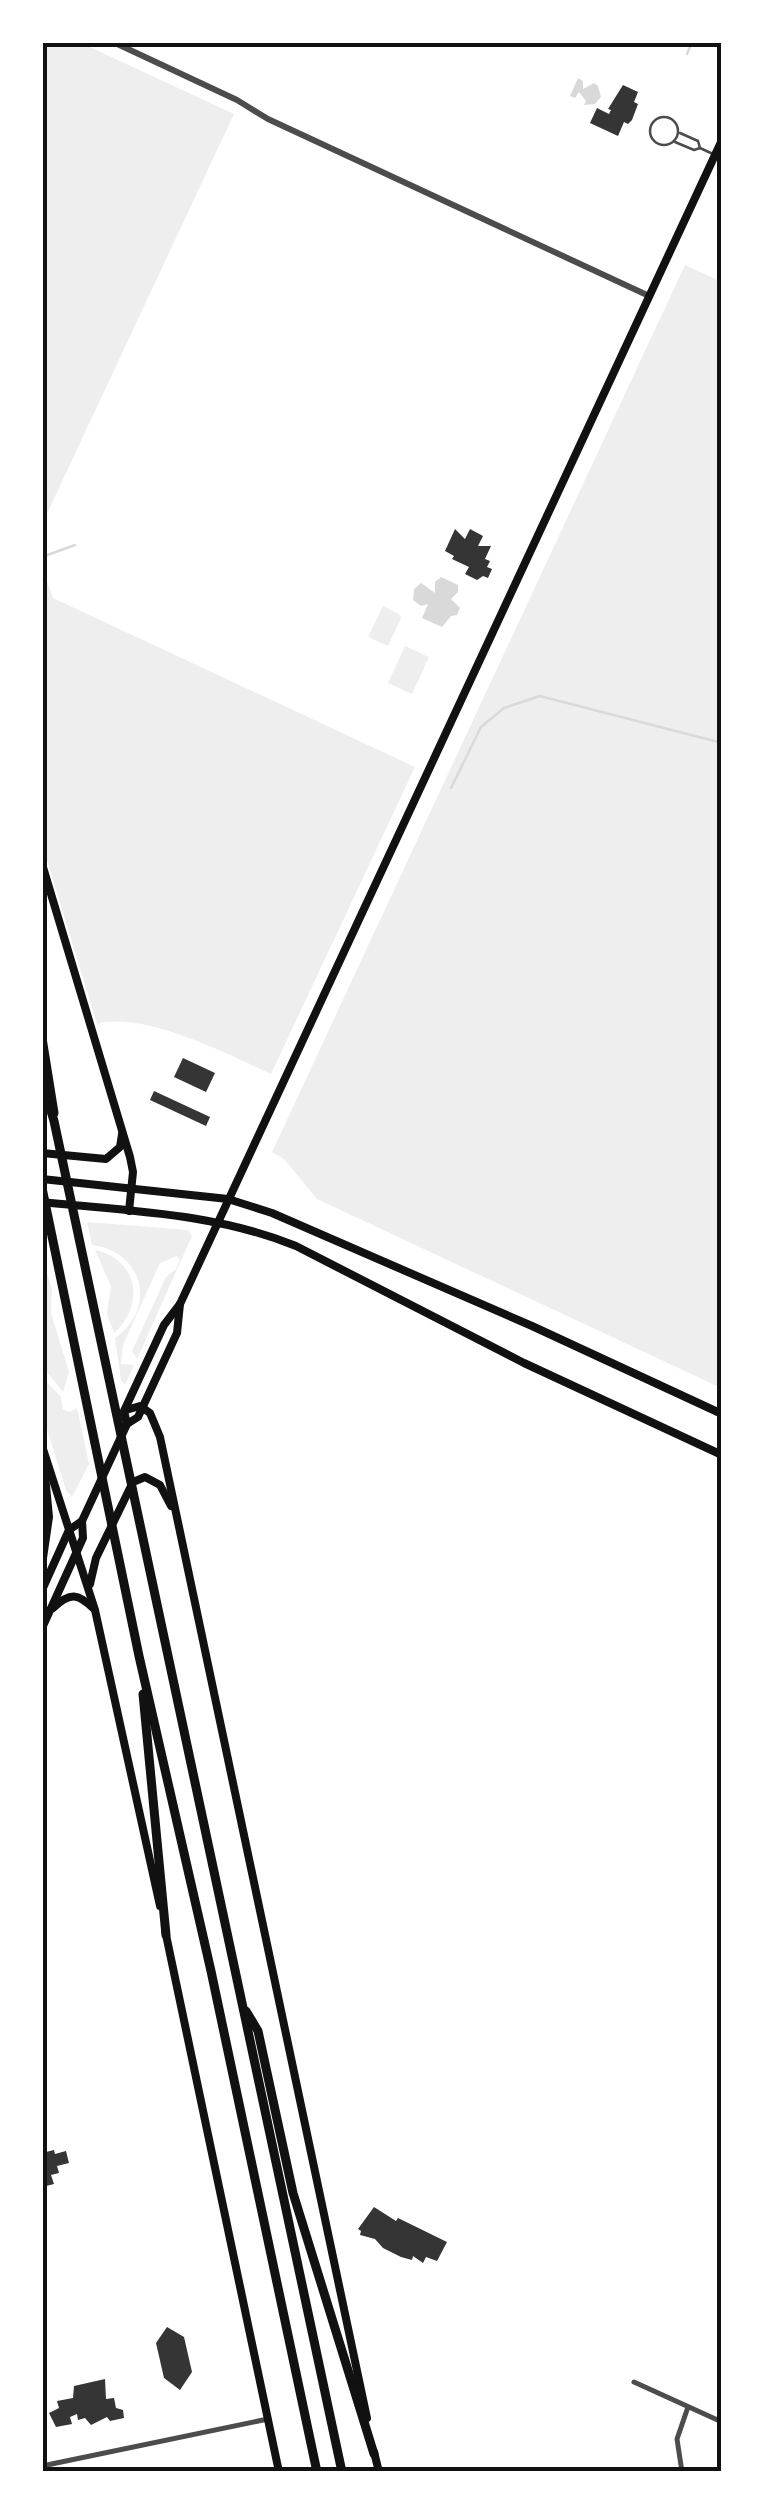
<svg xmlns="http://www.w3.org/2000/svg" width="764" height="2514" viewBox="0 0 764 2514" font-family="'Source Serif 4',serif">
  <style>
    .green { fill: #eee }
    .water { fill: #d9d9d9 }
    .lines { fill: none; stroke-linecap: round; stroke-linejoin: round }
    .stream { stroke: #d9d9d9; stroke-width: 2.5 }
    .building { fill: #353535 }
    .service { stroke: #4c4c4c; stroke-width: 2.5 }
    .minor { stroke: #4c4c4c; stroke-width: 5 }
    .tertiary { stroke: #4c4c4c; stroke-width: 6 }
    .secondary { stroke: #111; stroke-width: 8 }
    .motorway { stroke: #111; stroke-width: 9 }
    .neatline { fill: none; stroke: #111; stroke-width: 4 }
  </style>
  <rect width="100%" height="100%" fill="#fff"/>
  <g class="green">
    <path d="M43,42L81,43L234,114L43,522Z"/>
    <path d="M685,265L722,282L721,1388L317,1199L284,1159L272,1152Z"/>
    <path d="M43,570L53,598L415,767L271,1074C228,1054 143,1011 97,1024L43,847Z"/>
    <path d="M383,606L399,614L401,618L388,646L368,637Z"/>
    <path d="M405,646L429,657L412,694L388,683Z"/>
    <path d="M87,1222L188,1230L192,1236L137,1359L132,1351L166,1277L176,1269L180,1260L177,1256L160,1263L123,1345L121,1364L134,1365L125,1385L121,1380L115,1338C158,1308 143,1251 92,1245Z"/>
    <path d="M95,1250C139,1260 145,1305 114,1333L107,1314L111,1286Z"/>
    <path d="M43,1263L44,1264L52,1289L51,1313L69,1372L63,1392L43,1367Z"/>
    <path d="M42,1377L61,1397L63,1409L70,1412L77,1408L89,1464L72,1497L66,1490L43,1417Z"/>
  </g>
  <g class="water">
    <path d="M578,78L583,81V89L594,83L598,86L601,97L595,104L584,105L586,101L579,92L575,98L570,96Z"/>
    <path d="M441,577L458,585V592L451,599L460,608L457,615L451,616L442,627L422,618L428,604L421,606L413,600L414,589L421,583L435,593V582Z"/>
  </g>
  <g class="lines">
    <g class="stream">
      <path d="M687,54L692,42"/>
      <path d="M42,557L75,545"/>
      <path d="M451,788L481,727L504,708L540,696L722,743"/>
    </g>
  </g>
  <g class="building">
    <path d="M623,85L638,92L634,102L638,104L632,120L628,124L624,122L618,136L590,123L597,108L609,114L611,110L608,109Z"/>
    <path d="M455,529L465,539L470,529L483,536L478,546H491L485,559L490,561L487,567L492,569L488,578L483,576L477,580L465,574L469,567L452,559L454,556L445,551Z"/>
    <path d="M183,1058L215,1073L206,1092L174,1077Z"/>
    <path d="M154,1091L210,1117L206,1126L150,1100Z"/>
    <path d="M54,2150L55,2154L66,2151L69,2163L57,2166L59,2173L51,2175L54,2184L42,2187V2153Z"/>
    <path d="M374,2207L396,2221L398,2218L447,2242L437,2261L426,2257L423,2263L413,2256L412,2260L401,2257L383,2248L375,2239L360,2235L361,2231L358,2229Z"/>
    <path d="M167,2327L184,2337L192,2372L180,2390L164,2378L156,2343Z"/>
    <path d="M105,2379L106,2399L114,2398L116,2408L123,2410L124,2418L110,2421L107,2417L91,2425L85,2418L78,2420L77,2414L70,2417L72,2424L56,2427L49,2413L59,2408L57,2401L73,2398L74,2386Z"/>
  </g>
  <g class="lines">
    <g class="service">
      <circle cx="664" cy="131" r="14"/>
      <path d="M680,133L698,141L700,148L713,154"/>
      <path d="M675,142L694,150L700,148"/>
    </g>
    <g class="minor">
      <path d="M634,2382L722,2422"/>
      <path d="M42,2466L268,2419"/>
      <path d="M682,2472L677,2439L688,2407"/>
    </g>
    <path class="tertiary" d="M113,42L237,100L268,119L647,295"/>
    <g class="secondary">
      <path d="M42,864L130,1157L133,1172L129,1211"/>
      <path d="M42,1153L106,1159L120,1147L122,1134"/>
      <path d="M42,1179L228,1199L272,1213L532,1326L722,1414"/>
      <path d="M42,1202C128,1211 215,1213 296,1246L524,1363L722,1455"/>
      <path d="M126,1410L140,1406L150,1413L160,1437L367,2418"/>
      <path d="M127,1424L138,1417L177,1333L180,1304"/>
      <path d="M42,1446L95,1610L160,1906"/>
      <path d="M42,1565L49,1517L44,1465"/>
      <path d="M90,1584L96,1558L133,1482L145,1477L160,1485L171,1506"/>
      <path d="M42,1590L69,1530L82,1521"/>
      <path d="M53,1608C70,1592 78,1593 94,1609"/>
      <path d="M42,1628L83,1538L82,1521L127,1424L124,1411L164,1325L180,1304L722,140"/>
      <path d="M165,1930L279,2472"/>
      <path d="M374,2452L379,2472"/>
    </g>
    <g class="motorway">
      <path d="M42,1038L54,1113"/>
      <path d="M42,1081L54,1121L342,2472"/>
      <path d="M42,1188L139,1656L211,1971L317,2472"/>
      <path d="M143,1694L166,1935"/>
      <path d="M246,2011L258,2031L293,2193L374,2454"/>
    </g>
  </g>
  <rect width="764" height="2514" fill="none" stroke="#ffffff" stroke-width="90"/>
  <rect x="45" y="45" width="674" height="2424" class="neatline"/>
</svg>
